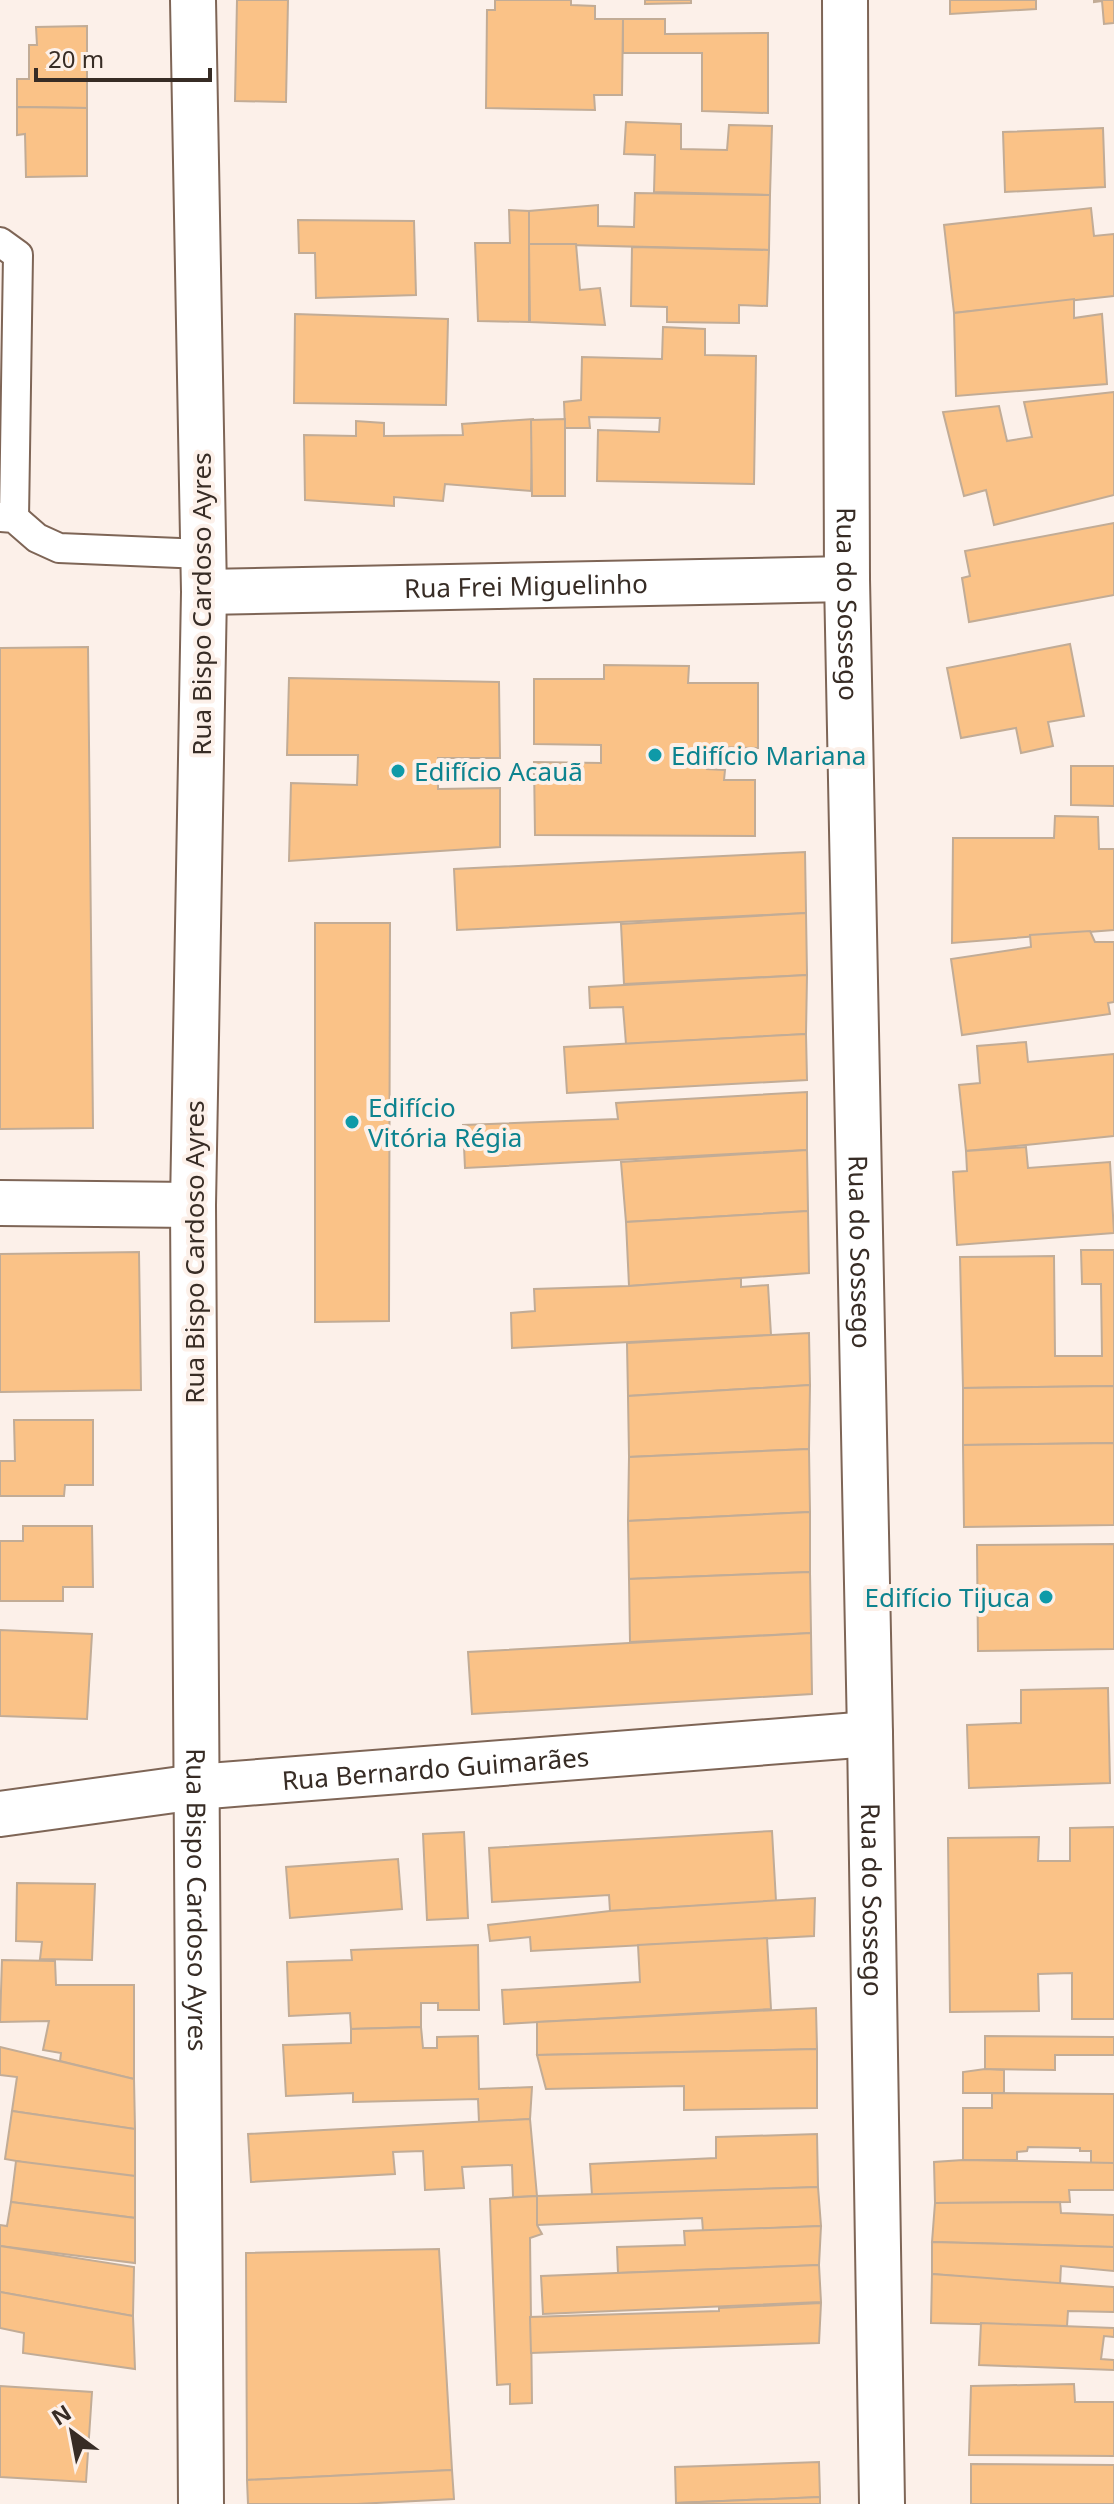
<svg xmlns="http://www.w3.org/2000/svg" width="1114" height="2504" viewBox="0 0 1114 2504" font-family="'Noto Sans',sans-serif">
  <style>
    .building { fill: #fac287; stroke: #c2ac96; stroke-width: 2 }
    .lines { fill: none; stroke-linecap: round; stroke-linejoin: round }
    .lane-casing { stroke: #7e6556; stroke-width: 32 }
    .street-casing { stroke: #7e6556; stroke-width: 48 }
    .lane { stroke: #fff; stroke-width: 28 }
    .street { stroke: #fff; stroke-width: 44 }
    .culture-dot { fill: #0f9aa8; stroke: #fcf0e9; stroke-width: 3 }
    .labels { text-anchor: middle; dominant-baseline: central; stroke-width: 8; stroke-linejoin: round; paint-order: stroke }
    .street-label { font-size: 26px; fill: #372c25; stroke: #fcf0e9 }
    .culture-label { font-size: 26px; fill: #0d838f; stroke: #fcf0e9; text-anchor: start }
  </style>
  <rect width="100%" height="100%" fill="#fcf0e9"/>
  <g class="building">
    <path d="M237,0H288L286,102L235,101Z"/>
    <path d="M495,0H571V5L595,6V19H623L622,95H594L595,110L486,108L487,10H495Z"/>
    <path d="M645,0H691V3L645,4Z"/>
    <path d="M950,0H1036V9L950,14Z"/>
    <path d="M1094,0H1114V23L1104,24L1102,1L1094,2Z"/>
    <path d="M623,19H665V34L768,33V113L702,111V53H623Z"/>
    <path d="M87,26V108L17,107V79H29V45H37L36,27Z"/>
    <path d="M17,107L87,108V176L26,177L25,134L17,135Z"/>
    <path d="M626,122L681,124V149L727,150L729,125L772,126L770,195L654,192L655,155L624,154Z"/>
    <path d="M1103,128L1105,187L1005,192L1003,132Z"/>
    <path d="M635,193L770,195L769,250L529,244V211L598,205V226L634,227Z"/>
    <path d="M1091,208L1094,236L1114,234V296L954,313L944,225Z"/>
    <path d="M509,210L529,211V322L478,321L475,243H510Z"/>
    <path d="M298,220L414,221L416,295L316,298L315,253H299Z"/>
    <path d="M529,244H576L580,290L600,288L605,325L530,322Z"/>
    <path d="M632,247L769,250L767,306L739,305V323L667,322V307L631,306Z"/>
    <path d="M1074,299V318L1102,314L1107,384L956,396L954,313Z"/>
    <path d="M295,314L448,319L446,405L294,403Z"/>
    <path d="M663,327L705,329V355L756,356L754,484L597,481L598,430L659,432L660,418L589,417L590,428H565L564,402L581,400L582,357L662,359Z"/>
    <path d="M1114,392V495L994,525L986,490L964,496L943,412L999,406L1007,441L1032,437L1024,402Z"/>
    <path d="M533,419L531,491L445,484L443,501L394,497V506L305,500L304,435L356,436V421L384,423V436L463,435L462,424Z"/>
    <path d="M565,419V496H532L531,420Z"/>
    <path d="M1114,523V595L969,622L962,578L970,576L965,551Z"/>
    <path d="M1070,644L1084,716L1048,722L1053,746L1021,753L1016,728L961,738L947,668Z"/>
    <path d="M88,647L93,1128L0,1129V648Z"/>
    <path d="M604,665L689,666L688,683H758V748L708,747L707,769L725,770L724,780H755V836L535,835L534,762L601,763V745L534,744V679H604Z"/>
    <path d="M289,678L499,682L500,758H438V789L500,788V847L289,861L291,783L357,785L358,755H287Z"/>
    <path d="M1071,766H1114V806L1071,805Z"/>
    <path d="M1055,816L1098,817L1099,849H1114V930L952,943L953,838H1054Z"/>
    <path d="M805,852L806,913L457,930L454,869Z"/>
    <path d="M806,913L807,975L624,984L621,924Z"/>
    <path d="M315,923H390L389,1321L315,1322Z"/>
    <path d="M1090,931L1095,942H1114V1002L1108,1003L1110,1014L962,1035L951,959L1031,947L1030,935Z"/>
    <path d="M807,975L806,1034L626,1044L623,1007L590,1008L589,987Z"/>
    <path d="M806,1034L807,1080L567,1093L564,1047Z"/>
    <path d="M1026,1042L1028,1062L1114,1054V1136L966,1151L959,1085L980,1083L977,1046Z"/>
    <path d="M807,1092V1150L465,1168L463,1125L618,1119L616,1103Z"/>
    <path d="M1026,1147L1028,1168L1110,1162L1114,1233L957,1245L953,1172L967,1171L966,1151Z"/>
    <path d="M807,1150L808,1211L626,1222L621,1162Z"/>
    <path d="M808,1211L809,1273L629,1286L626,1222Z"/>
    <path d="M1081,1250H1114V1386L963,1388L960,1257L1054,1256L1055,1356H1102L1101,1284H1082Z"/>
    <path d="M139,1252L141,1390L0,1392V1254Z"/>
    <path d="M741,1278V1287L768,1285L771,1335L512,1348L511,1313L535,1311L534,1289L629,1286Z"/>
    <path d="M809,1333L810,1385L628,1396L627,1343Z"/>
    <path d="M810,1385L809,1449L629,1457L628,1396Z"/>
    <path d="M1114,1386V1443L963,1445V1388Z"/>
    <path d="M14,1420H93V1485H65L64,1496H0V1461H15Z"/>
    <path d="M1114,1443V1525L964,1527L963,1445Z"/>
    <path d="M809,1449L810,1512L628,1521L629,1457Z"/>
    <path d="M810,1512V1572L629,1579L628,1521Z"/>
    <path d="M23,1526H92L93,1587H63V1601H0V1541H23Z"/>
    <path d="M1114,1544V1649L978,1651L977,1545Z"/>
    <path d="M810,1572L811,1633L630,1642L629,1579Z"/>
    <path d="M0,1630L92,1634L87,1719L0,1716Z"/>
    <path d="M811,1633L812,1694L472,1714L468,1652Z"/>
    <path d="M1108,1688L1110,1783L969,1788L967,1725L1021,1723V1690Z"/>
    <path d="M1114,1827V2019H1072V1973L1038,1974L1039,2011L950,2012L948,1838L1039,1837L1038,1861H1070V1828Z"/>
    <path d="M772,1831L776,1901L610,1911L609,1895L492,1902L489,1848Z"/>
    <path d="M464,1832L468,1918L427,1920L423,1834Z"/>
    <path d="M398,1859L402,1909L290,1918L286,1867Z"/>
    <path d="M17,1883L95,1884L92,1960L40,1959L42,1942L16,1941Z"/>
    <path d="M815,1898L814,1936L531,1951L530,1937L490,1941L488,1925L610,1911Z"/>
    <path d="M767,1938L771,2009L504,2024L502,1990L640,1982L638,1945Z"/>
    <path d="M478,1945L479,2010H438V2003H421V2027L351,2029L350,2013L289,2016L287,1962L352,1960L351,1950Z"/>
    <path d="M2,1960L55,1961L56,1985H134V2079L60,2061L61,2053L43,2050L49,2021L0,2022Z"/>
    <path d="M816,2008L817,2049L537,2055V2022Z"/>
    <path d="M421,2027L423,2048H437V2037L478,2036L479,2089L532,2087L530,2119L479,2122L478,2099L353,2102V2093L286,2096L283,2045L351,2043V2029Z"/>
    <path d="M985,2036L1114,2037V2055H1055V2070L985,2069Z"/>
    <path d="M0,2047L134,2079L135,2129L12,2111L17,2077L0,2075Z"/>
    <path d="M817,2049V2108L684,2110V2086L546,2089L537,2055Z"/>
    <path d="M985,2069L1004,2070V2093H963V2072Z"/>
    <path d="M992,2093L1114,2094V2163H1091V2151H1080V2148L1028,2147L1027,2151L1017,2152V2160H963V2108H992Z"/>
    <path d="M12,2111L135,2129V2182L5,2159Z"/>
    <path d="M530,2119L537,2196L513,2197L512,2165L462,2167L464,2188L425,2190L423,2151L393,2152L395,2174L251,2182L248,2134Z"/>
    <path d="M817,2134L818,2187L592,2195L590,2164L716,2158V2137Z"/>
    <path d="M963,2160L1114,2163V2190H1069L1070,2202L935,2203L934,2162Z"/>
    <path d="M16,2161L135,2176V2218L11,2202Z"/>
    <path d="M818,2187L821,2226L703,2231L702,2218L537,2225V2196Z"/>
    <path d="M537,2196V2225L542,2234L530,2238L532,2403L510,2404V2384L497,2385L490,2199Z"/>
    <path d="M11,2202L135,2218V2263L0,2246V2225L7,2226Z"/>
    <path d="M1060,2202L1061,2213L1114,2215V2247L932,2242L935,2203Z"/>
    <path d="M821,2226L819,2265L618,2273L617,2247L685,2245L684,2231Z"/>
    <path d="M932,2242L1114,2247V2271L1061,2266L1060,2285L932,2274Z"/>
    <path d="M0,2246L134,2267L133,2316L0,2292Z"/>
    <path d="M439,2249L452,2470L247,2480L246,2253Z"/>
    <path d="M819,2265L821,2302L543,2314L541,2276Z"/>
    <path d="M932,2274L1114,2287V2312L1068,2311L1067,2326L931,2323Z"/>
    <path d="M0,2292L133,2316L135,2369L23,2353L24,2333L0,2328Z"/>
    <path d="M821,2303L819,2343L531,2353L530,2317L719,2311V2308Z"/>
    <path d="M981,2323L1114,2328V2337L1104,2336L1101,2359L1114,2360V2370L979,2365Z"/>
    <path d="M1074,2384L1075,2402H1114V2456L969,2455L971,2386Z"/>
    <path d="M0,2386L92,2392L86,2482L0,2477Z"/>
    <path d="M819,2462L820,2497L676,2503L675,2467Z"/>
    <path d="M971,2464L1114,2465V2504H971Z"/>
    <path d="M452,2470L454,2499L357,2504H248L247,2480Z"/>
    <path d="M820,2497V2504H676V2503Z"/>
  </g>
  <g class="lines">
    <defs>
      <g id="lane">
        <path d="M0,242L18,255L14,518"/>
        <path d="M0,517L14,518L37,538L59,548L203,554"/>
      </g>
      <g id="street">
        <path id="s1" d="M193,0L204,592L193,1205L201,2504"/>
        <path id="s2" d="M845,0L847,579L870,1734L882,2504"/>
        <path id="s3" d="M204,592L847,579"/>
        <path d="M0,1203L193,1205"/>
        <path id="s4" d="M0,1814L196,1787L870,1734"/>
      </g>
    </defs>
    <use href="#lane" class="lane-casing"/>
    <use href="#street" class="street-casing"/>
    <use href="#lane" class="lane"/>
    <use href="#street" class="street"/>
  </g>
  <g class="culture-dot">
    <circle cx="655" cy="755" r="8"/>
    <circle cx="398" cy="771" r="8"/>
    <circle cx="352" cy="1122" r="8"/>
    <circle cx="1046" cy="1597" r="8"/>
  </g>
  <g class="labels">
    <g class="street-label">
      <text stroke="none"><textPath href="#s3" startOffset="322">Rua Frei Miguelinho</textPath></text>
      <text transform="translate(201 604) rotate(-90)">Rua Bispo Cardoso Ayres</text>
      <text stroke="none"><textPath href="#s2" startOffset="604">Rua do Sossego</textPath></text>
      <text transform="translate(194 1252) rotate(-90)">Rua Bispo Cardoso Ayres</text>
      <text stroke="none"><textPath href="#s2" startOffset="1252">Rua do Sossego</textPath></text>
      <text stroke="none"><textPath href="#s4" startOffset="438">Rua Bernardo Guimarães</textPath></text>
      <text stroke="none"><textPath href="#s1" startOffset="1900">Rua Bispo Cardoso Ayres</textPath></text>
      <text stroke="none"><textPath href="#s2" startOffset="1900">Rua do Sossego</textPath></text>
    </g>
    <g class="culture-label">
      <text x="671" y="755">Edifício Mariana</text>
      <text x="414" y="771">Edifício Acauã</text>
      <text x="368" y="1107">Edifício<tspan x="368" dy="30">Vitória Régia</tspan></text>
      <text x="1030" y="1597" text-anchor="end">Edifício Tijuca</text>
    </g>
  </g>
  <g transform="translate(72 2432) rotate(328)" stroke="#fcf0e9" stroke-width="6" paint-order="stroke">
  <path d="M0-6L14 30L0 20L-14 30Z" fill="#372c25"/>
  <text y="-12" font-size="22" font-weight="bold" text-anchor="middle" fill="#372c25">N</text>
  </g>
  <path d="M36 68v12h174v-12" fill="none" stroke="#372c25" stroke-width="4"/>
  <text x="48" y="68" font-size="24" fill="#372c25" stroke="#fcf0e9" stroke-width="6" paint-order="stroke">20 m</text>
</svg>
